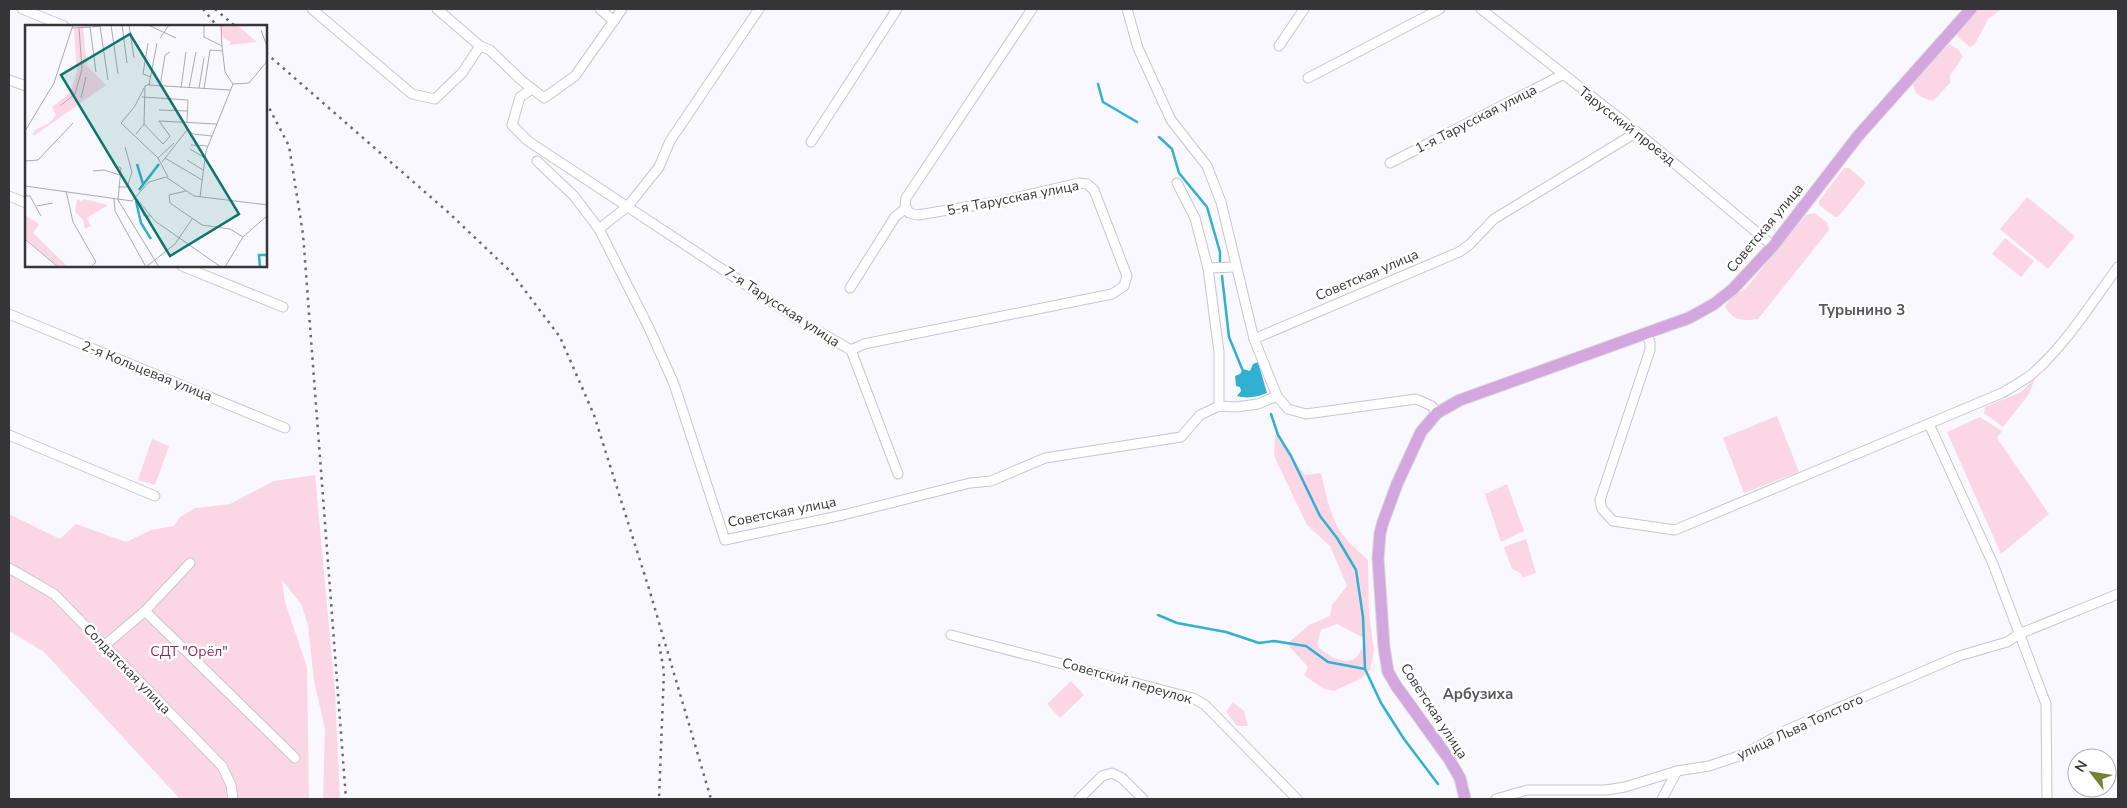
<svg xmlns="http://www.w3.org/2000/svg" width="2127" height="808" viewBox="0 0 2127 808" font-family="'Nunito Sans',sans-serif">
  <style>
    .green { fill: #fbd7e5; fill-rule: evenodd }
    .water { fill: #32b0d1 }
    .lines { fill: none; stroke-linecap: round; stroke-linejoin: round }
    .stream { stroke: #32b0d1; stroke-width: 2.5 }
    .minor-casing { stroke: #c6c6ce; stroke-width: 11 }
    .major-casing { stroke: #d7d7d7; stroke-width: 13 }
    .minor { stroke: #fff; stroke-width: 9 }
    .major { stroke: #d3a6df; stroke-width: 11 }
    .rail { stroke: #69696d; stroke-width: 2.5; stroke-dasharray: 2.5 5; stroke-linecap: butt }
    .labels { text-anchor: middle; dominant-baseline: central; stroke-width: 5; stroke-linejoin: round; paint-order: stroke }
    .street-label { font-size: 14px; fill: #363638; stroke: #fff }
    .park-label { font-size: 14px; fill: #8e295e; stroke: #fff }
    .neighbourhood-label { font-size: 15px; font-weight: bold; fill: #57575d; stroke: #fff }
    .inset-river { fill: none; stroke: #32b0d1; stroke-width: 2.5 }
    .inset-road { fill: none; stroke: #aaaaaf; stroke-width: 1 }
    .view { fill: #0f766e; fill-opacity: 0.15; stroke: #0f766e; stroke-width: 2.5 }
    .inset-edge { fill: none; stroke: #363638; stroke-width: 2.5 }
  </style>
  <rect width="100%" height="100%" fill="#f8f8fe"/>
  <g class="green">
    <path d="M1978,9H2002L1988,19L1975,44L1970,47L1958,37L1957,32Z"/>
    <path d="M1949,44L1958,49L1963,57L1950,75V83L1933,101C1921,98 1915,95 1912,83Z"/>
    <path d="M1844,168H1849L1864,181L1865,184L1838,217H1835L1819,205V201Z"/>
    <path d="M2027,197L2075,236L2048,269L2000,229Z"/>
    <path d="M1814,213L1827,222L1829,230L1758,319C1743,321 1732,321 1725,306L1731,298L1746,288L1806,215Z"/>
    <path d="M2005,238L2034,261L2021,277L1992,254Z"/>
    <path d="M2035,378L2029,394L2003,427L1984,413L1985,407L2021,392Z"/>
    <path d="M1777,416L1799,472L1744,493L1723,438Z"/>
    <path d="M1980,417L2002,431L1997,438L2049,514L2001,554L1947,432Z"/>
    <path d="M1275,434L1305,475L1321,473C1326,494 1330,518 1343,535C1350,545 1360,552 1368,560L1369,614L1374,651L1370,670L1360,679L1334,691L1324,689L1304,675L1308,667L1287,644L1309,625L1330,616L1332,605L1347,586L1330,546L1307,525L1274,456ZM1337,624L1364,638C1360,672 1335,662 1317,646L1321,630Z"/>
    <path d="M152,439L169,446L155,485L138,480Z"/>
    <path d="M315,475L335,691L340,799H323L325,729L314,681L308,625L301,604L282,580L285,602L307,667L309,799H180L44,652L9,631V514L60,539L76,524L126,542L151,530L174,526L180,517L195,508L230,504L274,481Z"/>
    <path d="M1507,484L1524,531L1501,542L1485,494Z"/>
    <path d="M1526,539L1536,573L1523,578L1519,572L1512,569L1504,547Z"/>
    <path d="M1071,681L1084,695L1060,718L1047,704Z"/>
    <path d="M1233,702L1244,711L1248,726H1237L1226,712Z"/>
  </g>
  <path class="water" d="M1258,362L1267,393C1257,397 1248,399 1237,396L1241,391L1240,387L1236,386L1235,376L1240,374L1243,369L1250,371L1253,364Z"/>
  <g class="lines">
    <g class="stream">
      <path d="M1098,84L1103,102L1137,122"/>
      <path d="M1159,137L1172,149L1179,173L1207,207L1220,252V261"/>
      <path d="M1222,276L1229,337L1243,371"/>
      <path d="M1271,414L1278,435L1291,456L1320,516L1337,538L1356,570L1363,617L1365,669L1381,703L1404,739L1438,784"/>
      <path d="M1158,615L1177,623L1226,632L1259,643L1274,641L1306,646L1328,662L1365,669"/>
    </g>
    <defs>
      <g id="minor">
        <path d="M22,9L64,26"/>
        <path d="M312,9L412,94L435,99L462,73L480,46"/>
        <path d="M437,9L480,46L490,50L521,80L544,98L575,76L622,9"/>
        <path d="M600,9L614,21"/>
        <path d="M1127,9L1138,48L1171,120L1207,166L1221,202L1254,339L1277,396"/>
        <path d="M1481,9L1637,132L1773,246"/>
        <path d="M1279,46L1304,9"/>
        <path d="M1308,78L1440,9"/>
        <path d="M9,80L26,86"/>
        <path d="M532,89L520,97L512,125L528,141L799,320L851,350L898,474"/>
        <path d="M811,142L897,9"/>
        <path d="M537,161L574,196L599,229L649,328L674,384L725,540L843,515L970,483L991,481L1045,458L1181,437L1200,415L1219,406L1236,407L1258,404L1277,396L1288,409L1306,414L1416,399L1432,406L1437,413"/>
        <path d="M1390,163L1562,75"/>
        <path d="M1177,183L1195,218L1208,268L1219,352V406"/>
        <path d="M9,196L26,203"/>
        <path d="M599,229L628,206L659,167L670,141L759,9"/>
        <path d="M182,266L283,307"/>
        <path d="M1208,268L1235,267"/>
        <path d="M850,288L895,217L906,208"/>
        <path d="M9,314L285,428"/>
        <path d="M1646,334L1650,342V350L1600,500L1602,509L1613,521L1675,530L2002,393C2012,387 2023,381 2032,374C2064,347 2093,301 2118,267"/>
        <path d="M1254,339L1459,252L1469,245L1494,219L1637,132"/>
        <path d="M851,350L864,344L1112,294L1124,286L1127,276L1094,190L1087,184L1079,183L1002,201L918,215L909,213L905,205L906,198L1032,9"/>
        <path d="M1929,424L1993,564L2046,704L2047,799"/>
        <path d="M9,435L155,496"/>
        <path d="M9,568L54,594L222,766L231,785L233,799"/>
        <path d="M145,611L295,758"/>
        <path d="M951,635L1193,698L1205,705L1297,799"/>
        <path d="M104,646L145,611L190,563"/>
        <path d="M1079,799L1102,776L1112,773L1122,778L1143,799"/>
        <path d="M1496,799L1527,790H1606L1625,787L1677,771L1709,766L1745,754L1789,729L1959,656L2007,642L2019,634L2118,594"/>
        <path d="M1662,799L1677,771"/>
      </g>
      <path id="major" d="M1465,799L1460,778L1449,759L1397,687L1388,672L1384,647L1378,558L1380,533L1383,522L1397,484L1421,432L1437,413L1460,400L1669,325L1689,318L1714,304L1733,289L1773,246L1858,136L1971,9"/>
    </defs>
    <use href="#minor" class="minor-casing"/>
    <use href="#major" class="major-casing"/>
    <use href="#minor" class="minor"/>
    <use href="#major" class="major"/>
    <g class="rail">
      <path d="M203,9L217,26"/>
      <path d="M215,9L235,26"/>
      <path d="M266,53L449,213L511,272L560,337L594,415L650,592L711,799"/>
      <path d="M266,102L289,146L303,234L346,799"/>
      <path d="M659,644L664,671L659,799"/>
    </g>
  </g>
  <g class="labels">
    <g class="street-label">
      <text transform="translate(1476 119) rotate(-27)">1-я Тарусская улица</text>
      <text transform="translate(1627 126) rotate(38)">Тарусский проезд</text>
      <text transform="translate(1013 198) rotate(-11)">5-я Тарусская улица</text>
      <text transform="translate(1765 228) rotate(-50)">Советская улица</text>
      <text transform="translate(1367 275) rotate(-23)">Советская улица</text>
      <text transform="translate(782 307) rotate(33)">7-я Тарусская улица</text>
      <text transform="translate(147 371) rotate(22)">2-я Кольцевая улица</text>
      <text transform="translate(782 512) rotate(-11)">Советская улица</text>
      <text transform="translate(127 669) rotate(46)">Солдатская улица</text>
      <text transform="translate(1127 681) rotate(16)">Советский переулок</text>
      <text transform="translate(1434 711) rotate(57)">Советская улица</text>
      <text transform="translate(1800 727) rotate(-25)">улица Льва Толстого</text>
    </g>
    <g class="park-label">
      <text x="189" y="651">СДТ "Орёл"</text>
    </g>
    <g class="neighbourhood-label">
      <text x="1862" y="310">Турынино 3</text>
      <text x="1478" y="694">Арбузиха</text>
    </g>
  </g>
  <g transform="translate(25 25)">
    <rect width="242" height="242" fill="#f8f8fe"/>
    <path d="M195,0H212L232,17L204,20L206,17L198,12ZM58,3L62,41L81,60L10,110H7L10,105L24,98L31,90L27,82L46,67L52,46L49,4ZM52,174L57,177L59,174L83,180L62,193L66,201L60,204L58,195L50,187ZM0,190L14,199L8,208L43,242H34L0,213Z" fill="#fbd7e5"/>
    <path class="inset-river" d="M112,139L118,159M114,165L134,139M111,176L116,198L126,214M235,242L234,230H243"/>
    <path class="inset-road" d="M86,0L93,49M97,0L102,38M104,0L109,33M123,0L151,13M179,0V12L197,21L200,47L208,59M196,0L197,21M65,2L71,47M67,2L75,1L83,55M47,3L66,2M236,5L243,24M135,13L144,0M123,18L118,49L126,52M132,18L124,60L205,65M208,59L224,58L243,35M135,62L140,30L145,27M119,63L110,81L96,98L133,133L143,152M156,63L161,27M164,63L171,27M174,63L179,33M179,64L185,25L198,26M117,72L163,75L162,97M56,73L61,52M35,81L50,69L57,44L54,3M134,85L162,86M119,99L138,119L145,111L134,96L192,99M0,106L29,58L48,0M111,109L119,99L120,61L125,59M166,120L183,121M165,124L180,133M133,133L149,118M140,133L177,155M162,135L178,145M0,136L13,135L48,98M137,137L162,105L168,109L187,111M91,141L96,143L93,175L134,242M68,146L79,145L95,150M0,161L107,176L124,157L141,152L169,171L243,180M93,162H102L107,147L100,122M0,163L1,171H5L16,191M41,166L48,197L71,237L66,242M161,166L144,170L145,178L177,200L205,204L218,212M175,172L181,126L208,59M89,174L90,186L121,242M112,174L130,196L196,242M113,178L119,191H125M12,181L28,178M0,214L33,242M121,242L150,219L167,194M200,242L218,212L243,190"/>
    <path class="view" d="M105,9L214,189L145,231L36,50Z"/>
    <rect width="242" height="242" class="inset-edge"/>
  </g>
  <rect width="2127" height="808" fill="none" stroke="#363638" stroke-width="20"/>
  <g transform="translate(2092 773) rotate(301)"><circle r="24" fill="#ffffff" stroke="#afafaf"/>
  <path d="M0-4L9 19L0 12L-9 19Z" fill="#718435"/>
  <text y="-8" font-size="14" font-weight="bold" text-anchor="middle" fill="#363638">N</text>
  </g>
</svg>
